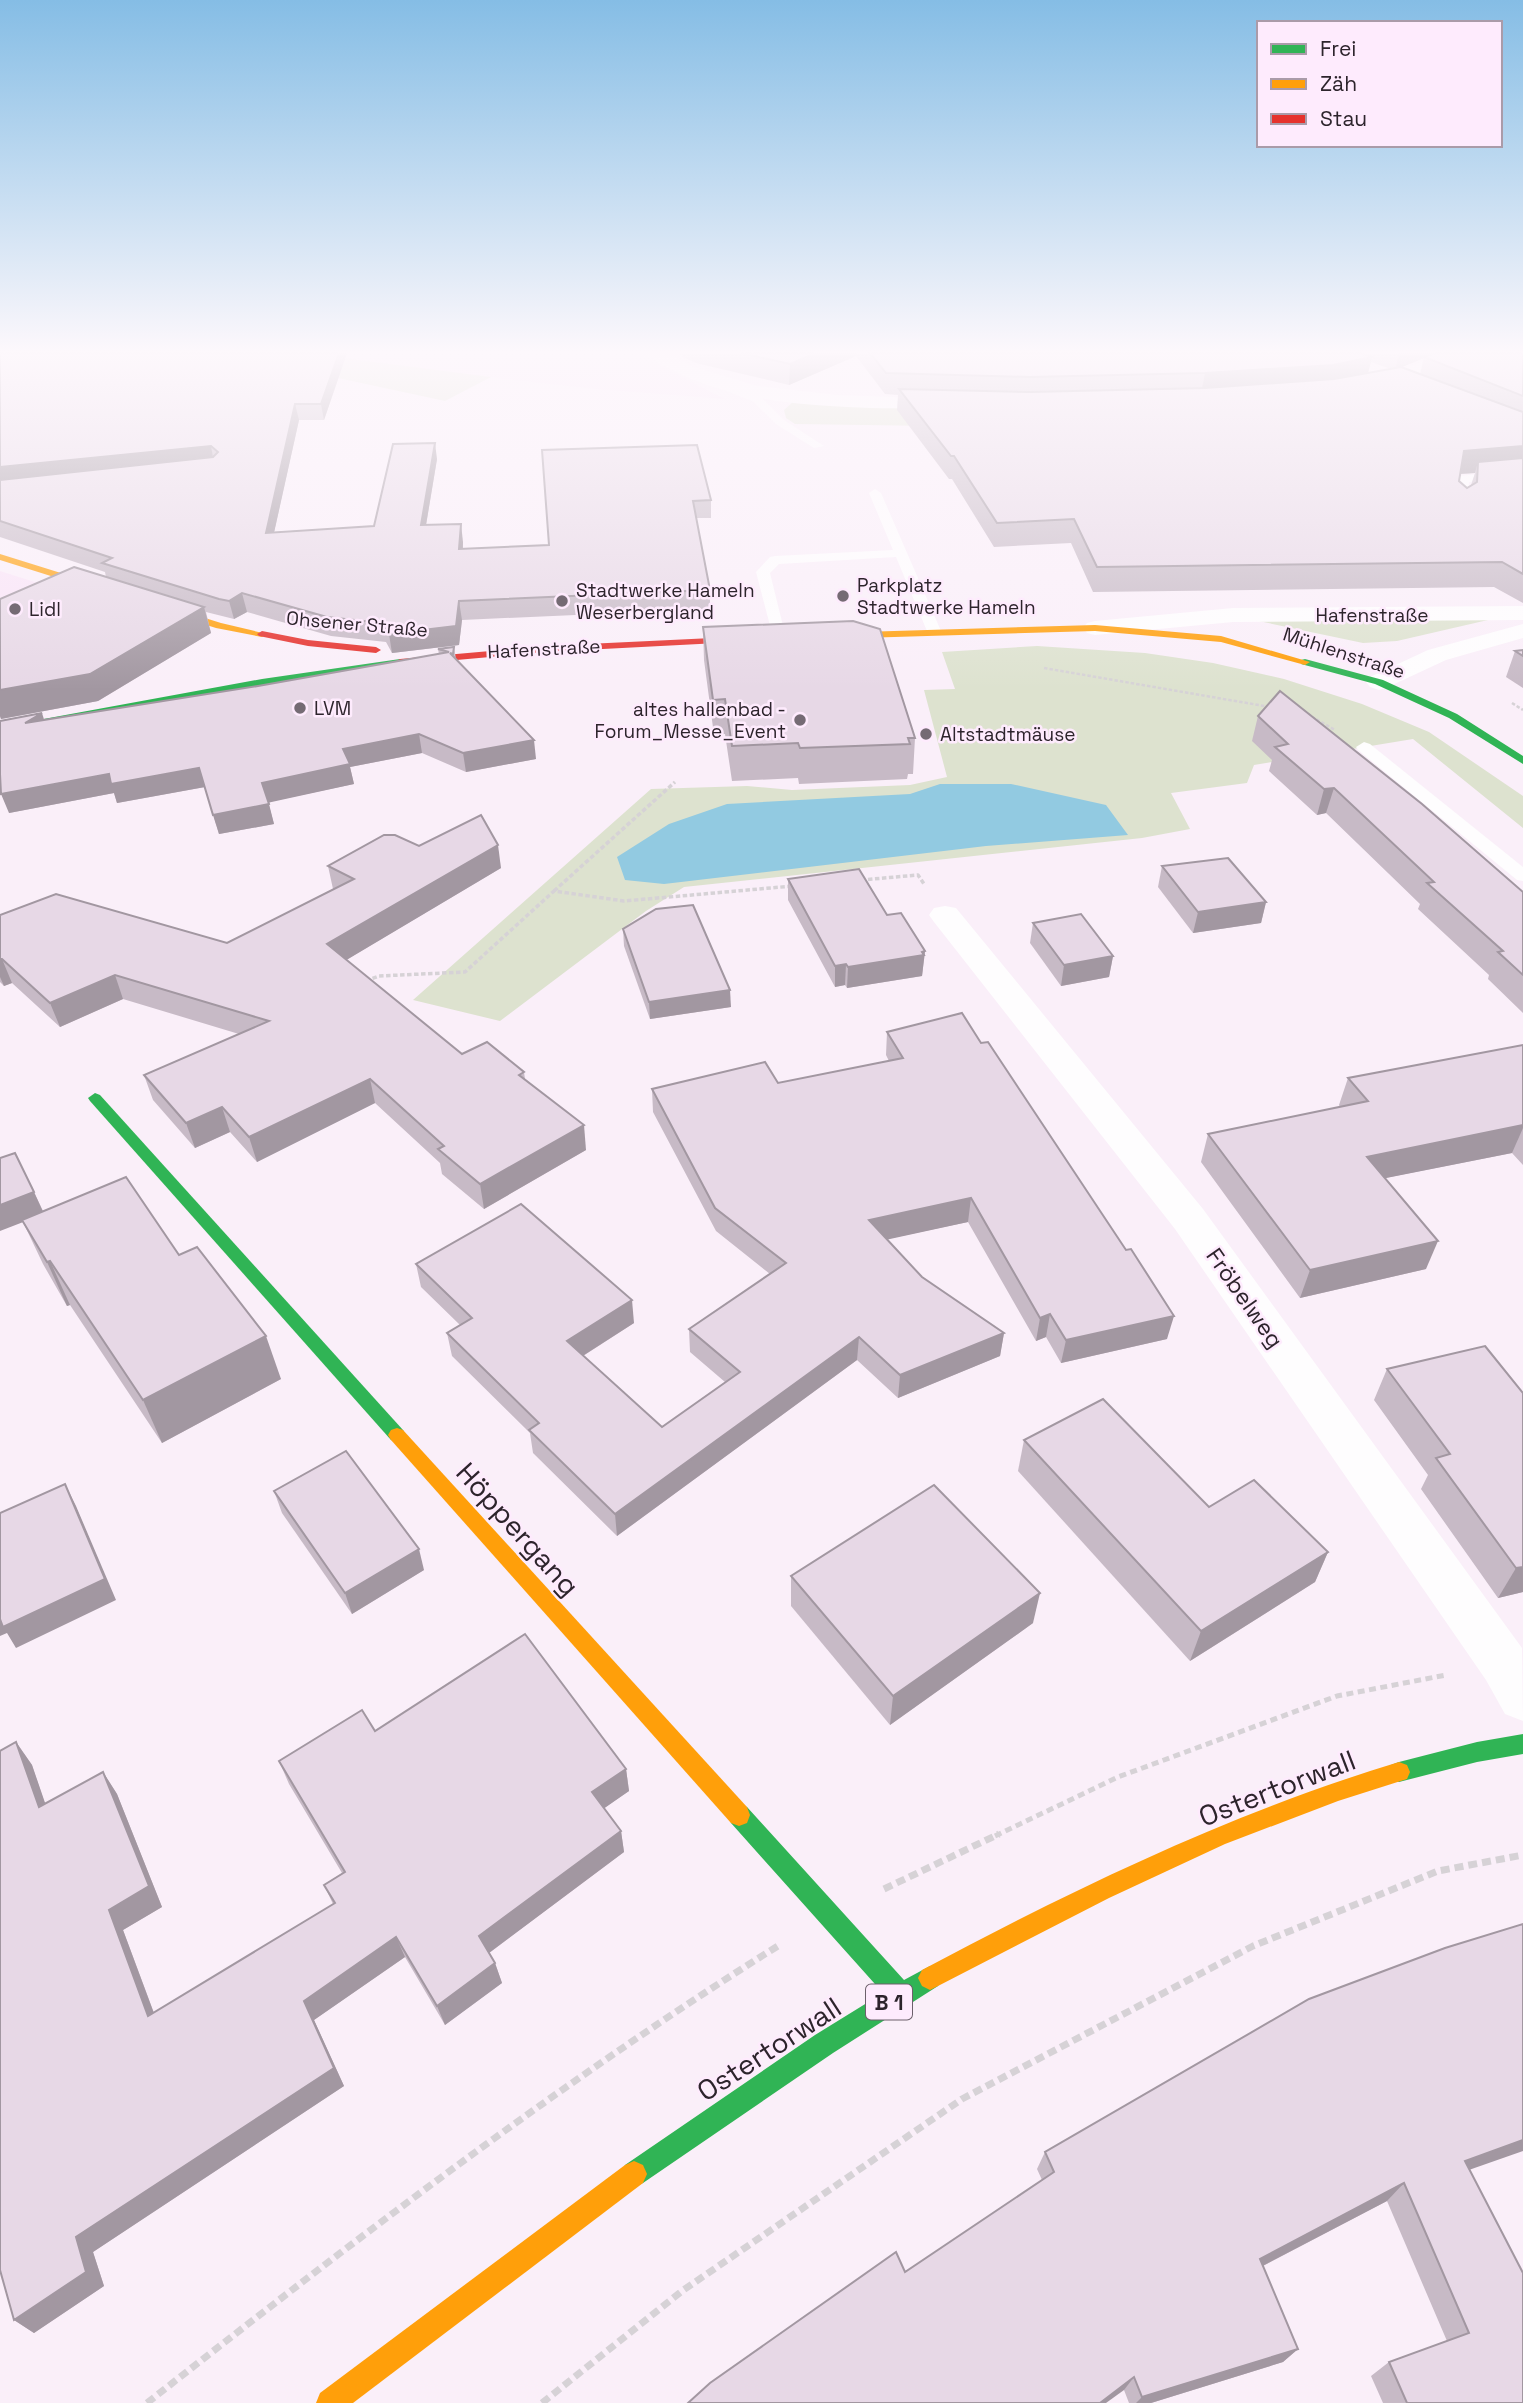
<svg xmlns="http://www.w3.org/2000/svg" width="1523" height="2403" viewBox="0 0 1523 2403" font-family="'Space Grotesk',sans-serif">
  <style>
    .built { fill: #f9e4f7 }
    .green { fill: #dde2cf }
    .water { fill: #92cae1 }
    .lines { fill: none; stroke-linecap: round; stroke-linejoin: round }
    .path-far3 { stroke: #d6d2d6; stroke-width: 2.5; stroke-dasharray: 3.5 2; stroke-linecap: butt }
    .path-far2 { stroke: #d6d2d6; stroke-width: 3.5; stroke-dasharray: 4.5 2.5; stroke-linecap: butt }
    .path-far1 { stroke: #d6d2d6; stroke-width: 5; stroke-dasharray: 7 4.5; stroke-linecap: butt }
    .path { stroke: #d6d2d6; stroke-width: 7; stroke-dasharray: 9 5; stroke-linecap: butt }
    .lane { fill: #fefdfe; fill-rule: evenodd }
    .street { fill: #fefdfe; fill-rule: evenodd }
    .fast { fill: #30b455; fill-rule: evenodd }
    .slow { fill: #ff9f0a; fill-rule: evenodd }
    .jam { fill: #e5322d; fill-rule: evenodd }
    .wall { fill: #c7bac6; fill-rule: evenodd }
    .shaded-wall { fill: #a297a1 }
    .building { fill: #e7d8e6; stroke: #a297a1; stroke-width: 2 }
    .poi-dot { fill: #756b74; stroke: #feebfd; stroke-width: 2.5 }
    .labels { text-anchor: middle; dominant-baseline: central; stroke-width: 5; stroke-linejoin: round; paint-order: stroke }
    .far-poi-label { font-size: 19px; fill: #2d242c; stroke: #feebfd; text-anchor: start }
    .far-street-label { font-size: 19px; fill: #2d242c; stroke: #feebfd }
    .shield { fill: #feebfd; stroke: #6c606b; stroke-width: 2 }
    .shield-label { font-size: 21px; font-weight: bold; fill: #2d242c }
    .street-label { font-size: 23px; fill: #2d242c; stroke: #feebfd }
    .near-street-label { font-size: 28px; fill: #2d242c; stroke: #feebfd }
  </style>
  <rect width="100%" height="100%" fill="#faeff9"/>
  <g class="built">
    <path d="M304,353H635L725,399L595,389L398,367Z"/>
    <path d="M0,571L72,594L0,626Z"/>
  </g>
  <g class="green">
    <path d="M304,353L491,377L445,401L287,367Z"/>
    <path d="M793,402L881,406L1070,428L795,424L786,418L784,410Z"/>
    <path d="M1249,619L1488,620L1397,641L1363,643Z"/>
    <path d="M1037,646L1145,653L1213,663L1284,679L1362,704L1429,732L1523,796V828L1413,739L1254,765L1247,783L1171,793L1190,829L1142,838L684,887L646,911L500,1021L413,1000L651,789L747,786L792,790L910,785L947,777L924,690L955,689L942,652Z"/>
  </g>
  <path class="water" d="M940,784H1011L1106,805L1128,835L986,846L664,884L625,880L617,857L669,824L727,804L910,794Z"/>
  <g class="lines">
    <g class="path-far3">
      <path d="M1044,668L1270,707"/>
      <path d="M1512,703L1523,710"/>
      <path d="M1307,714L1335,730"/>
    </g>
    <g class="path-far2">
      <path d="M861,880L918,875L924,884"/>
      <path d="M554,891L675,782"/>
      <path d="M366,981L379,976L465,972L554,891L624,901L793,886"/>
    </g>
    <path class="path-far1" d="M995,1836L1118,1777L1337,1696L1446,1675"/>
    <g class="path">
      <path d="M884,1889L999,1834"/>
      <path d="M147,2403C353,2241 559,2083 781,1944"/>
      <path d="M542,2403L682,2291L962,2099L1253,1946L1438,1871L1523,1855"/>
    </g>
    <g class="lane">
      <path d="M717,383H725L762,398L784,420L824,446L814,448L776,424L754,402L717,387Z"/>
      <path d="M1523,470V478L1469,482L1467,505L1461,509L1455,505L1459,476Z"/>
      <path d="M875,489L881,493L941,631L934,635L927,631L896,557L779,564L770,573L786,638L779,642L774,641L756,572L770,557L775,556L893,550L869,493Z"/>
      <path d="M1364,742L1370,744L1523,867V881L1517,880L1358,750L1356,747Z"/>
    </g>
    <g class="street">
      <path d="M647,353H668L691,366L757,386L837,395L949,399L958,404L949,409C864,408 744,411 669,368C661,364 652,360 647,353Z"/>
      <path d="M1445,353H1469L1467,357L1393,385L1362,393L1353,388L1356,384L1393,373Z"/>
      <path d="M1523,606V620L1233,622L1095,635L1087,633L1083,628L1087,623L1095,621L1233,608Z"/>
      <path d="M1523,624V638L1446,660L1388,687L1379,690L1370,687L1366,682L1370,677L1428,650Z"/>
      <path d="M945,906L956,908L1203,1209L1522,1648L1523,1721L1505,1714L1486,1680L1175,1229L934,922L929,915L934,908Z"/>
    </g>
    <g class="fast">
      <path d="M400,659L404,660V664L262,685L0,733V727L262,679Z"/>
      <path d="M1305,659L1383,680L1457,714L1523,756V764L1449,718L1375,684L1301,664V660Z"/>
      <path d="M95,1093L100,1095L403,1430L406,1435L403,1440L397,1442L391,1440L90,1101L88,1098Z"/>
      <path d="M1523,1734V1754L1477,1762L1399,1782L1391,1779L1388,1772L1391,1765L1399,1762L1477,1742Z"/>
      <path d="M739,1804L747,1807L904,1980L930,1966L938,1970L942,1978L938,1986L833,2053L643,2183L634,2187L625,2183L621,2174L625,2165L815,2035L883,1993L731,1823L728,1815L731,1807Z"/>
    </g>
    <g class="slow">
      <path d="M0,554L221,623L267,634L262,637L216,628L0,560Z"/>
      <path d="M1095,625L1221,636L1310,662L1305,665L1221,642L1095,631L828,639L823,636L828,633Z"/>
      <path d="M397,1428L403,1430L747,1807L750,1815L747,1823L739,1826L731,1823L391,1440L388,1435L391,1430Z"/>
      <path d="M1399,1762L1407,1765L1410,1772L1407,1779L1338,1801L1225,1844L1109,1898L938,1986L930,1990L922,1986L918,1978L922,1970C1076,1888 1231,1813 1399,1762Z"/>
      <path d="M634,2161L643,2165L647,2174L643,2183L353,2403H316L320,2393L625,2165Z"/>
    </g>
    <g class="jam">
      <path d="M262,631L308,640L376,647L381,650L376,653L308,646L259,636L257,634Z"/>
      <path d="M754,636L757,637V641L545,652L400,665L395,662L400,659L545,646Z"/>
    </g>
  </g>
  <g class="wall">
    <path d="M0,353H347L324,420H299L274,532L374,526L437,459L426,525L463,542V549L549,545L542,450L711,500V518H696L710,590V609L462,620L459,645L392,653L386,642L331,636L247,612L234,619L206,612L211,633L98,701L1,719L0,716V599L106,577L105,572L0,537Z"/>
    <path d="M680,353H1523V603L1494,587L1093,592L1071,543L994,547L952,479H949L897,410L898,395L885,394L856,356L789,385L696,363L683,357ZM1424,358L1420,374L1402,367ZM1371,362L1391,369L1368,373ZM1475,473L1471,485L1467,488L1459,481L1460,474Z"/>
    <path d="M703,627L915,738L913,774H908L907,779L799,784L798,778L732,781L725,734L714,735L704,660Z"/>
    <path d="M454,647L456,659L536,759L466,772L422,753L350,767L354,784L268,802L274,824L219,834L205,787L117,803L114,793L9,813L44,720L258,686L439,654L438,649Z"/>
    <path d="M1523,650V688L1506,677L1515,651Z"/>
    <path d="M1258,716L1523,892V1013L1488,979L1489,975L1418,909L1420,904L1326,813L1317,815L1269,771L1272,760L1252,741Z"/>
    <path d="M419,846L501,868L346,960L462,1054L524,1072L525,1079L586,1150L484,1209L442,1174L440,1163L375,1103L257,1162L230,1132L195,1148L153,1100L144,1075L239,1034L123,999L60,1027L12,983L4,986L0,982V915L227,943L333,889L328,866Z"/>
    <path d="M1162,866L1266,902L1261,923L1193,933L1158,887Z"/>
    <path d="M788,879L887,915L925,951L922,976L847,988L845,985L835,987L788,900Z"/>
    <path d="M1033,923L1113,956L1109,977L1061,986L1030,943Z"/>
    <path d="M623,929L731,1007L650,1019L624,946Z"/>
    <path d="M887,1032L1167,1339L1061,1363L1046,1337L1036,1341L968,1222L887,1239L922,1277L1004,1333L1000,1356L898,1398L857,1360L617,1536L533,1453L530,1433L452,1356L447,1333L460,1325L421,1287L416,1264L634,1323L583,1356L662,1427L725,1382L690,1352L689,1329L770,1274L716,1231L653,1112L652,1089L778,1083L889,1061L886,1055Z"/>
    <path d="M1523,1045V1165L1512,1153L1385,1178L1426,1269L1300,1298L1201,1162L1208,1134L1340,1107L1339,1105L1348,1078Z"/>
    <path d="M34,1192L43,1211L179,1255L281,1379L162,1443L70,1305L67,1306L43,1264L23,1222Z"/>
    <path d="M1485,1346L1523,1592L1498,1598L1421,1489L1428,1475L1374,1400L1387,1369Z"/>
    <path d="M1024,1440L1209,1507L1328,1552L1315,1582L1190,1661L1018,1471Z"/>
    <path d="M274,1491L424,1570L352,1614L282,1513Z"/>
    <path d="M791,1576L1033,1623L890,1725L791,1606Z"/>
    <path d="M375,1731L626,1769L629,1791L604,1808L621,1831L624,1852L489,1953L495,1963L502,1983L445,2025L405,1957L314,2020L344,2086L93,2252L104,2286L34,2333L14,2320L16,1742L32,1765L45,1804L103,1772L117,1794L162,1907L123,1930L154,2013L333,1904L324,1885L342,1873L289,1784L279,1761Z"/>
    <path d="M1045,2152L1470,2170L1523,2403H1383L1371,2376L1389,2362L1447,2341L1387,2201L1263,2266L1298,2349L1283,2362L1151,2403H1129L1124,2390L905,2272L1042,2180L1037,2169Z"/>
  </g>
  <g class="shaded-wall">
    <path d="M339,353H347L324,420L321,404Z"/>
    <path d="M816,353H857L856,356L789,385L790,364Z"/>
    <path d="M1399,353H1436L1395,370Z"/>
    <path d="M1372,357L1367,377L1201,394L1205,373Z"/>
    <path d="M295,404L299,420L270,551L266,533Z"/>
    <path d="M435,443L437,459L423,543L421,525Z"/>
    <path d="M211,446L214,463L0,484V467Z"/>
    <path d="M1523,446V468L1478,462L1475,473L1457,474L1464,451Z"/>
    <path d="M461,524L463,542L462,567L459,549Z"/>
    <path d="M242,593L247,612L234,619L229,601Z"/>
    <path d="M459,601L462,620L459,645L392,653L389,634Z"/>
    <path d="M204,607L211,633L98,701L1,719L0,716V690Z"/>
    <path d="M42,713L48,732L25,723Z"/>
    <path d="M419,734L422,753L350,767L354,784L267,803L262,783L343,749Z"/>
    <path d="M534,740L536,759L466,772L463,753Z"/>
    <path d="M199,768L205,787L117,803L114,793L9,813L1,794L109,774Z"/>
    <path d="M1334,788L1326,813L1317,815L1324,789Z"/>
    <path d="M269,804L274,824L219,834L213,815Z"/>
    <path d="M498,845L501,868L333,968L327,944Z"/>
    <path d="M1266,902L1261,923L1193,933L1198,912Z"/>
    <path d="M925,951L922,976L847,988L848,967Z"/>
    <path d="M1113,956L1109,977L1061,986L1064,965Z"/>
    <path d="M0,959H2L12,983L4,986L0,977Z"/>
    <path d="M846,964L845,985L835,987V966Z"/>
    <path d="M115,975L123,999L60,1027L50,1003Z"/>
    <path d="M730,990L731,1007L650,1019L649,1002Z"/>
    <path d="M370,1079L375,1103L257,1162L249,1137Z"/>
    <path d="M222,1107L230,1132L195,1148L186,1123Z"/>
    <path d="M584,1125L586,1150L484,1209L480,1184Z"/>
    <path d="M1523,1125V1128L1512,1153L1356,1184L1367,1157Z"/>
    <path d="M34,1192L44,1214L0,1231V1205Z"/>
    <path d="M971,1198L968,1222L867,1244L869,1220Z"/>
    <path d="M1438,1241L1426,1269L1300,1298L1310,1270Z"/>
    <path d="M50,1261L70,1305L67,1306L47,1262Z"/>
    <path d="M632,1300L634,1323L570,1364L567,1341Z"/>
    <path d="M1050,1314L1046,1337L1036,1341L1040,1318Z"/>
    <path d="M1174,1316L1167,1339L1061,1363L1066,1340Z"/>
    <path d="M1004,1333L1000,1356L898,1398L900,1375Z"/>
    <path d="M266,1336L281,1379L162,1443L143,1400Z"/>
    <path d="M859,1337L857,1360L617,1536L615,1514Z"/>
    <path d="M65,1484L76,1506L116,1600L16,1648L7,1633L0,1636V1615Z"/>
    <path d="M419,1549L424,1570L352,1614L345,1593Z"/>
    <path d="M1328,1552L1315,1582L1190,1661L1201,1631Z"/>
    <path d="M1523,1567V1592L1498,1598L1516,1568Z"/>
    <path d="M1040,1593L1033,1623L890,1725L893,1696Z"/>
    <path d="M16,1742L32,1765L54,1829L39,1807Z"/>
    <path d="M626,1769L629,1791L596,1814L592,1792Z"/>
    <path d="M103,1772L117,1794L162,1907L123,1930L162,2035L148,2016L109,1910Z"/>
    <path d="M621,1831L624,1852L485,1956L479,1936Z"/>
    <path d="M396,1937L405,1957L314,2020L344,2086L93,2252L104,2286L34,2333L14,2320L76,2237L304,2001Z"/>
    <path d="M495,1963L502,1983L445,2025L437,2006Z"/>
    <path d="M1523,2140V2151L1446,2178L1465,2161Z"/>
    <path d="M1404,2183L1387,2201L1247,2274L1260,2259Z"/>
    <path d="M1298,2349L1283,2362L1151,2403H1136L1142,2397Z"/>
    <path d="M1134,2377L1124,2390L1106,2403H1100Z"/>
  </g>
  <g class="building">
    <path d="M0,353H339L321,404H295L266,533L374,526L393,444L435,443L421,525L461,524L459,549L549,545L542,450L697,445L711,500L693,501L710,590L459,601L456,626L389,634L382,623L327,617L242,593L229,601L219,599L102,563L112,558L0,521V480L213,457L218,452L211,446L0,467Z"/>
    <path d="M741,353H816L790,364Z"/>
    <path d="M870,353H1361L1372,357L1333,365L1205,373L1030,377L886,373Z"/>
    <path d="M1435,353H1523V396L1424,357Z"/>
    <path d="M1401,367L1523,412V446L1464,451L1459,481L1467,488L1477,482L1478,462L1523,458V574L1502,562L1097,567L1074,519L997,523L954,456H951L899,389L1030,392L1205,388L1334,379Z"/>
    <path d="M74,567L204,607L90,674L0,690V599Z"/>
    <path d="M853,621L880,629L915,738H908L910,744L800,748L798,743L732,746L725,699L713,700L703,627Z"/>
    <path d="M454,647L453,654L450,653L534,740L463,753L419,734L343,749L350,764L262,783L269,804L213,815L199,768L111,784L109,774L1,794L0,774V721L42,713L25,723L258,686L449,652L438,649Z"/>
    <path d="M1523,650V656L1515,651Z"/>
    <path d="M1280,691L1422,804L1523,892V975L1498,952L1503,951L1427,883L1434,882L1334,788L1324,789L1275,747L1288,744L1258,716Z"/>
    <path d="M481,815L498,845L327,944L462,1054L487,1042L524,1072L519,1075L584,1125L480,1184L438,1149L444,1146L370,1079L249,1137L222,1107L186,1123L144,1075L269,1021L115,975L50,1003L2,959H0V915L56,894L227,943L354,879L328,866L384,835H395L419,846Z"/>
    <path d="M1228,858L1266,902L1198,912L1162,866Z"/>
    <path d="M859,869L887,915L901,913L925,951L922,952L924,955L848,967L846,964L835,966L788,879Z"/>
    <path d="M693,905L730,990L649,1002L623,929L656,909Z"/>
    <path d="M1081,914L1113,956L1064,965L1033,923Z"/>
    <path d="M962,1013L981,1043L988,1042L1126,1250L1131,1249L1174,1316L1066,1340L1050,1314L1040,1318L971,1198L869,1220L922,1277L1004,1333L900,1375L859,1337L615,1514L529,1430L539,1423L447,1333L472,1318L416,1264L521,1204L632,1300L567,1341L662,1427L740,1372L689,1329L786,1263L715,1208L652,1089L765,1062L778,1083L903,1058L887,1032Z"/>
    <path d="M1523,1045V1125L1367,1157L1438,1241L1310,1270L1208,1134L1368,1101L1348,1078Z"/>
    <path d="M15,1153L34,1192L0,1205V1158Z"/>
    <path d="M126,1177L179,1255L197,1247L266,1336L143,1400L50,1261L47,1262L22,1220Z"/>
    <path d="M1485,1346L1523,1393V1567L1516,1568L1436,1458L1450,1454L1387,1369Z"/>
    <path d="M1103,1399L1209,1507L1254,1480L1328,1552L1201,1631L1024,1440Z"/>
    <path d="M346,1451L419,1549L345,1593L274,1491Z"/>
    <path d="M65,1484L105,1579L3,1627L0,1619V1513Z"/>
    <path d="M934,1485L1040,1593L893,1696L791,1576Z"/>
    <path d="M525,1634L626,1769L592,1792L621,1831L479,1936L495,1963L437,2006L396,1937L304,2001L334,2068L76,2237L86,2272L14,2320L0,2270V1751L16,1742L39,1807L103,1772L149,1886L109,1910L148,2016L335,1903L324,1885L345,1872L279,1761L362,1710L375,1731Z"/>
    <path d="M1523,1924V2140L1465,2161L1523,2273V2403H1407L1389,2362L1469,2333L1404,2183L1260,2259L1298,2349L1142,2397L1134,2377L1100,2403H688L710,2383L896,2252L905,2272L1054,2172L1045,2152L1309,1999L1445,1948Z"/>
  </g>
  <linearGradient id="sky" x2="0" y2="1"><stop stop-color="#85bde5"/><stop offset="0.51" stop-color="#fdf8fc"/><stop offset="1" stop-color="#fdf8fc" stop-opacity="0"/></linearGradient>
  <rect width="1523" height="690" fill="url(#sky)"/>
  <g class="poi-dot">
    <circle cx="843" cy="596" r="7"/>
    <circle cx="562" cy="601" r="7"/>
    <circle cx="15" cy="609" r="7"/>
    <circle cx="300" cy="708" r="7"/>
    <circle cx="800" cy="720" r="7"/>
    <circle cx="926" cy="734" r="7"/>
  </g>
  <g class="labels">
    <g class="far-poi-label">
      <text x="857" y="585">Parkplatz<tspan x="857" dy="22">Stadtwerke Hameln</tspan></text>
      <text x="576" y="590">Stadtwerke Hameln<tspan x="576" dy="22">Weserbergland</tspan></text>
      <text x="29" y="609">Lidl</text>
      <text x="314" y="708">LVM</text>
      <text x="786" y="709" text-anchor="end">altes hallenbad -<tspan x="786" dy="22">Forum_Messe_Event</tspan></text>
      <text x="940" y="734">Altstadtmäuse</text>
    </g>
    <g class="far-street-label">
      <text x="1372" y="615">Hafenstraße</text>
      <text transform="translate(357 624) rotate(5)">Ohsener Straße</text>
      <text transform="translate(544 649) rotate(-3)">Hafenstraße</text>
      <text transform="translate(1344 653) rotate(18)">Mühlenstraße</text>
    </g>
    <rect class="shield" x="866" y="1984.5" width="46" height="35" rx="5"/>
    <g class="shield-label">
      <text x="889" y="2002">B 1</text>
    </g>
    <g class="street-label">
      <text transform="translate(1245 1298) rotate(55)">Fröbelweg</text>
    </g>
    <g class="near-street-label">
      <text transform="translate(518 1529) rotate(48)">Höppergang</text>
      <text transform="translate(1277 1788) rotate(-21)">Ostertorwall</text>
      <text transform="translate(769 2049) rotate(-33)">Ostertorwall</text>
    </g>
  </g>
  <rect x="1257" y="21" width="245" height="126" fill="#feebfd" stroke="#aa9ba9" stroke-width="2"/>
  <rect x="1271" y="44" width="35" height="10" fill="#30b455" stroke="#aa9ba9" stroke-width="2"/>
  <text x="1320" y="56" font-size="21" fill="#2d242c">Frei</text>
  <rect x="1271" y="79" width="35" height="10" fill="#ff9f0a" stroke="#aa9ba9" stroke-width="2"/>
  <text x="1320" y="91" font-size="21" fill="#2d242c">Zäh</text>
  <rect x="1271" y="114" width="35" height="10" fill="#e5322d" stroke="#aa9ba9" stroke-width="2"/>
  <text x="1320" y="126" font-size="21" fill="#2d242c">Stau</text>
</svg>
